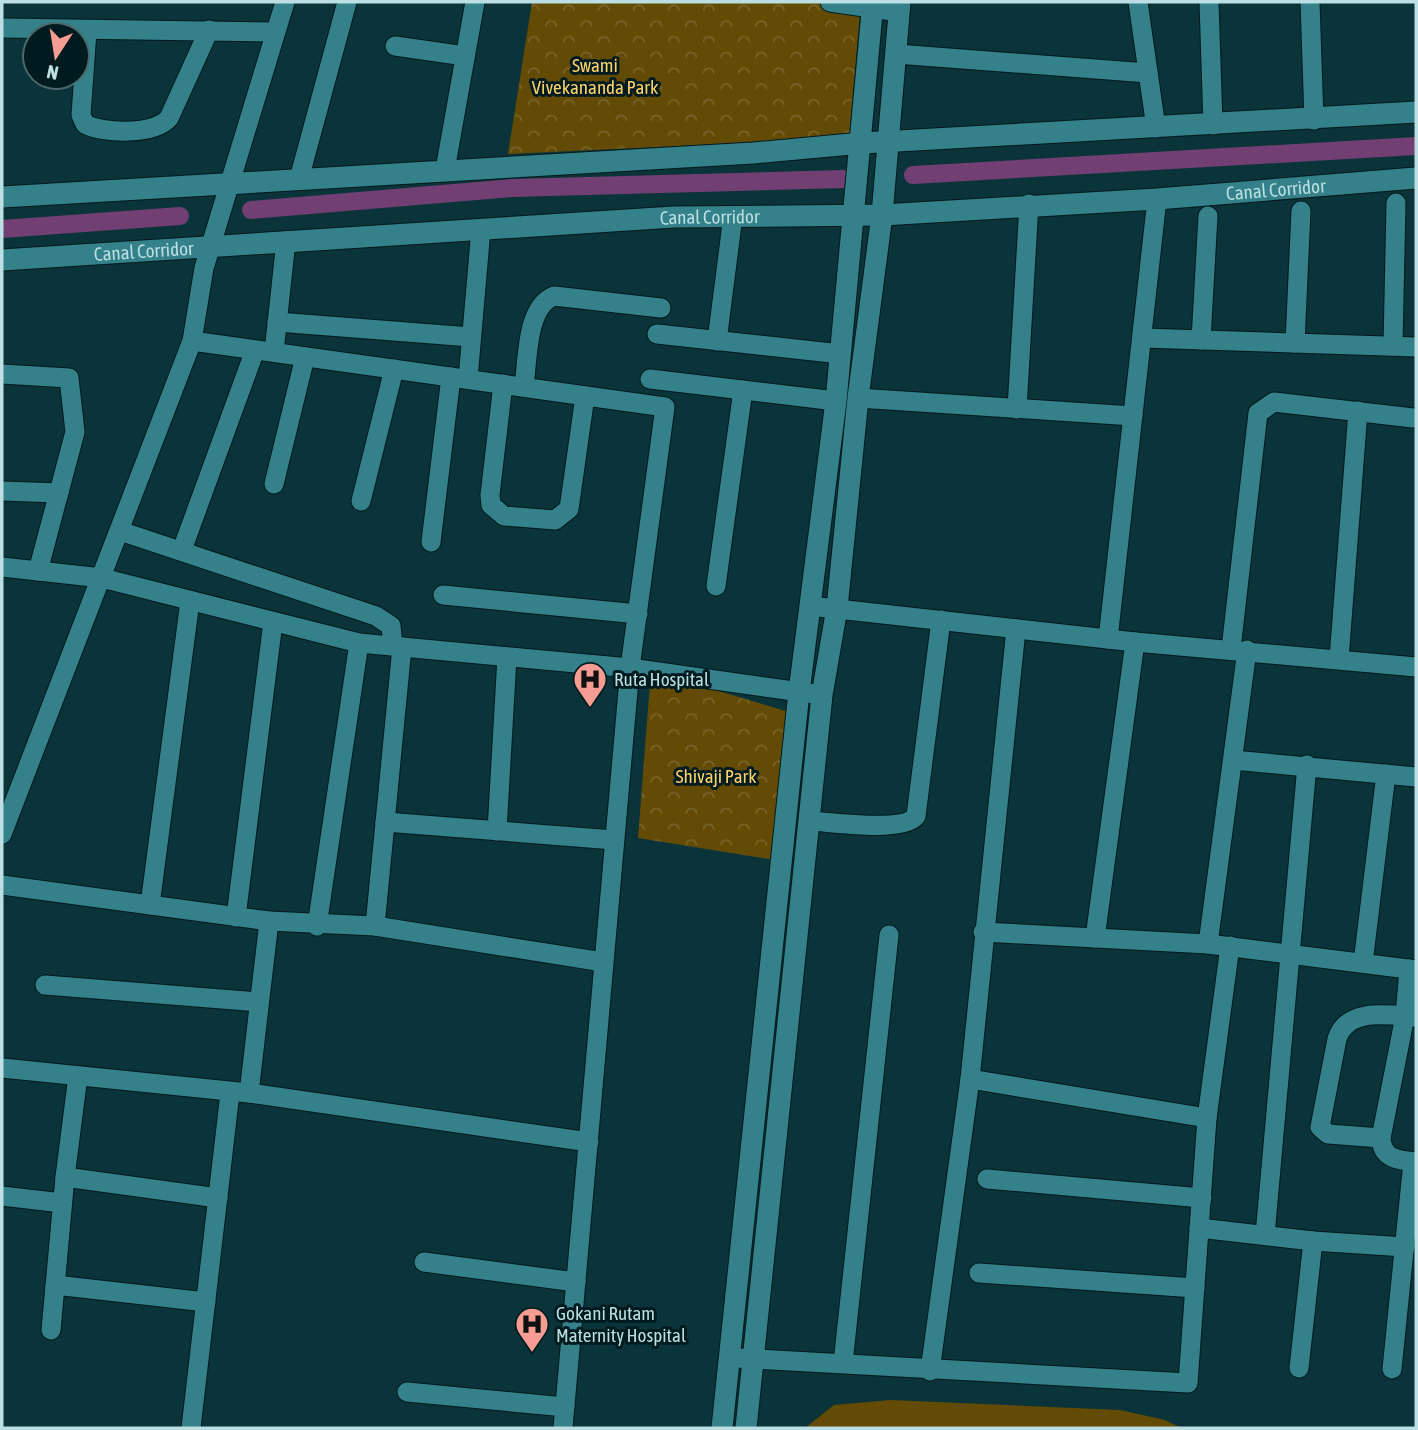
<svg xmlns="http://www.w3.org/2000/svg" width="1418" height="1430" viewBox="0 0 1418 1430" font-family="'Asap Condensed',sans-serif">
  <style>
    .grass { fill: #634b05 }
    .forest { fill: url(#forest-crowns) }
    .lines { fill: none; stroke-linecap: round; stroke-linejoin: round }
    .canal { stroke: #723f73; stroke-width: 18 }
    .minor-casing { stroke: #031a1d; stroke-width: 21 }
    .tertiary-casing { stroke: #031a1d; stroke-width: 23 }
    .minor { stroke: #34818a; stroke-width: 19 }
    .tertiary { stroke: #34818a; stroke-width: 21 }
    .labels { text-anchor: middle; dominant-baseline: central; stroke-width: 6; stroke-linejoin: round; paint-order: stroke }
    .park-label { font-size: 19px; fill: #fed26a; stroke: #001b1f }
    .street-label { font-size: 19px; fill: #bbdfe3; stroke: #001b1f }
    .poi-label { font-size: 19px; fill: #bbdfe3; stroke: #001b1f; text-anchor: start }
  </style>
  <defs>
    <pattern id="forest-crowns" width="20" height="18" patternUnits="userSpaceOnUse" patternTransform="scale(1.75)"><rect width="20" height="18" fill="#634b05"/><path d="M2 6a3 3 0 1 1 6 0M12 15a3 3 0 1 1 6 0" fill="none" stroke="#776429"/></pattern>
  </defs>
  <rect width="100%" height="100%" fill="#0a3439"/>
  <path class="grass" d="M891,1400L1120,1410L1165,1420L1181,1428H805L834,1405Z"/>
  <g class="forest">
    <path d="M532,2H861L849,138L508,154Z"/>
    <path d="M651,671L796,714L781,861L638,838Z"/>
  </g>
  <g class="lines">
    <g class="canal">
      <path d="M913,175L1416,146"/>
      <path d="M251,210L512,188L843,179"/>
      <path d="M2,229L180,216"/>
    </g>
    <defs>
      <g id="minor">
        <path d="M830,2L899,12"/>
        <path d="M1138,2L1156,128"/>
        <path d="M1209,2L1213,125"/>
        <path d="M1310,2L1314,120"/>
        <path d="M2,28L274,32"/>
        <path d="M87,31L81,115L85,124C104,134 154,135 169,118L209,30"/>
        <path d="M395,46L465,56"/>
        <path d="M896,54L1148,73"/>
        <path d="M445,170L475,2"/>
        <path d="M299,179L347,2"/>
        <path d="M277,322L471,337"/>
        <path d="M657,334L841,354"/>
        <path d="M1143,338L1416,347"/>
        <path d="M1201,340L1208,216"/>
        <path d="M192,341L665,407L630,668L563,1428"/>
        <path d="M717,341L733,216"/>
        <path d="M1295,343L1301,211"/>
        <path d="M1393,346L1396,203"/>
        <path d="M274,352L286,241"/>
        <path d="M2,374L69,378L75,432L38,571"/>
        <path d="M468,379L481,229"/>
        <path d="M650,379L836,401"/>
        <path d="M503,384L490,495L491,505L504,516L555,520L569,509L585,396"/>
        <path d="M524,386C528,359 526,307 554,296L661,308"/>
        <path d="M858,398L1133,416"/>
        <path d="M1017,409L1029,204"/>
        <path d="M274,484L305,357"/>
        <path d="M2,491L59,493"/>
        <path d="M361,501L394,369"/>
        <path d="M120,531L376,616L391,626L393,646"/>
        <path d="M431,542L451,377"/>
        <path d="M182,550L255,350"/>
        <path d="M2,567L102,578L359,643L630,668L815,694"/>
        <path d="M716,586L743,390"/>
        <path d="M443,595L638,614"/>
        <path d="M810,606L1135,642L1416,667"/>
        <path d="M1108,639L1157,199"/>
        <path d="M1231,649L1258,413L1274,402L1413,418"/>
        <path d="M1339,659L1358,411"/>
        <path d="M1233,760L1416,777"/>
        <path d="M810,821C832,822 903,833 916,816L941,620"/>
        <path d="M385,822L614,840"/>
        <path d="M497,831L507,657"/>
        <path d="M2,834L192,341L204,268L285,2"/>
        <path d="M2,885L269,921L375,926L603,962"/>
        <path d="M150,905L190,601"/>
        <path d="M236,917L273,622"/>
        <path d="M317,926L359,643"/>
        <path d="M375,926L402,647"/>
        <path d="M983,932L1208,944L1416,970"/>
        <path d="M1095,938L1135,642"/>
        <path d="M1208,944L1247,650"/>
        <path d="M1363,963L1386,774"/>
        <path d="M1409,969L1405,1016L1381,1138C1382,1159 1398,1160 1416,1162"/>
        <path d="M45,985L259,1002"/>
        <path d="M2,1068L249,1093L589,1142"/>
        <path d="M970,1079L1207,1118"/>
        <path d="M249,1093L269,921"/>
        <path d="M1381,1138L1328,1134L1320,1127L1337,1039C1347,1007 1389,1015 1416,1017"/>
        <path d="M65,1177L218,1198"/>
        <path d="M987,1179L1202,1198"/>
        <path d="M2,1196L62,1203"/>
        <path d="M1199,1228L1313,1241L1405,1247"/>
        <path d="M1265,1235L1307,765"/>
        <path d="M424,1262L576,1282"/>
        <path d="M979,1273L1195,1288"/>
        <path d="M55,1285L206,1302"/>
        <path d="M51,1330L65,1177L78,1076"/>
        <path d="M737,1358L1188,1383L1207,1118L1230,946"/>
        <path d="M843,1363L889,935"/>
        <path d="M1299,1368L1313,1241"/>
        <path d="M1392,1369L1413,1162"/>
        <path d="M930,1371L970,1079L1016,629"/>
        <path d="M407,1392L565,1407"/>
        <path d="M191,1428L230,1093"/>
      </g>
      <g id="tertiary">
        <path d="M2,197L753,153L862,143L1416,112"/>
        <path id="s1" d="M2,260L674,217L882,215L1157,199L1416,178"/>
        <path d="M722,1428L799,692L836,401L873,2"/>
        <path d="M746,1428L822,695L837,608L858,398L882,215L900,2"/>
      </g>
    </defs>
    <use href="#minor" class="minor-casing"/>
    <use href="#tertiary" class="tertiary-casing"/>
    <use href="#minor" class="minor"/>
    <use href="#tertiary" class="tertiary"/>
  </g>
  <defs>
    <symbol id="hospital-pin" viewBox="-11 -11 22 30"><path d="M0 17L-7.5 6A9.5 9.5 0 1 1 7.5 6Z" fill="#f59c93" stroke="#001b1f"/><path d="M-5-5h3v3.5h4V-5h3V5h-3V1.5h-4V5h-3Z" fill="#111"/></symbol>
  </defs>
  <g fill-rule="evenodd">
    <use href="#hospital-pin" x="571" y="660" width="38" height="52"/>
    <use href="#hospital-pin" x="513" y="1305" width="38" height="52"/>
  </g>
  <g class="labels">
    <g class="park-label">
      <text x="595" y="65">Swami<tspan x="595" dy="22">Vivekananda Park</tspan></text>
      <text x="716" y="776">Shivaji Park</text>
    </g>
    <g class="street-label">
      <text stroke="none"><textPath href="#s1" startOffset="1276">Canal Corridor</textPath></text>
      <text stroke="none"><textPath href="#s1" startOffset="709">Canal Corridor</textPath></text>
      <text stroke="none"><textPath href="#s1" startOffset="142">Canal Corridor</textPath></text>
    </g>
    <g class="poi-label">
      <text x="614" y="679">Ruta Hospital</text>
      <text x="556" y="1313">Gokani Rutam<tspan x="556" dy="22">Maternity Hospital</tspan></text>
    </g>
  </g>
  <rect width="1418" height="1430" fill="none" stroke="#bbdfe3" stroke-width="7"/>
  <g transform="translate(56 56) rotate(192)"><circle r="33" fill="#001b1f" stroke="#4b696d" stroke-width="2"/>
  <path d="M0-5L12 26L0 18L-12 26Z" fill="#f59c93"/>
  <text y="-10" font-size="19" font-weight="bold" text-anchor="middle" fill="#bbdfe3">N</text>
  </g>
</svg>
